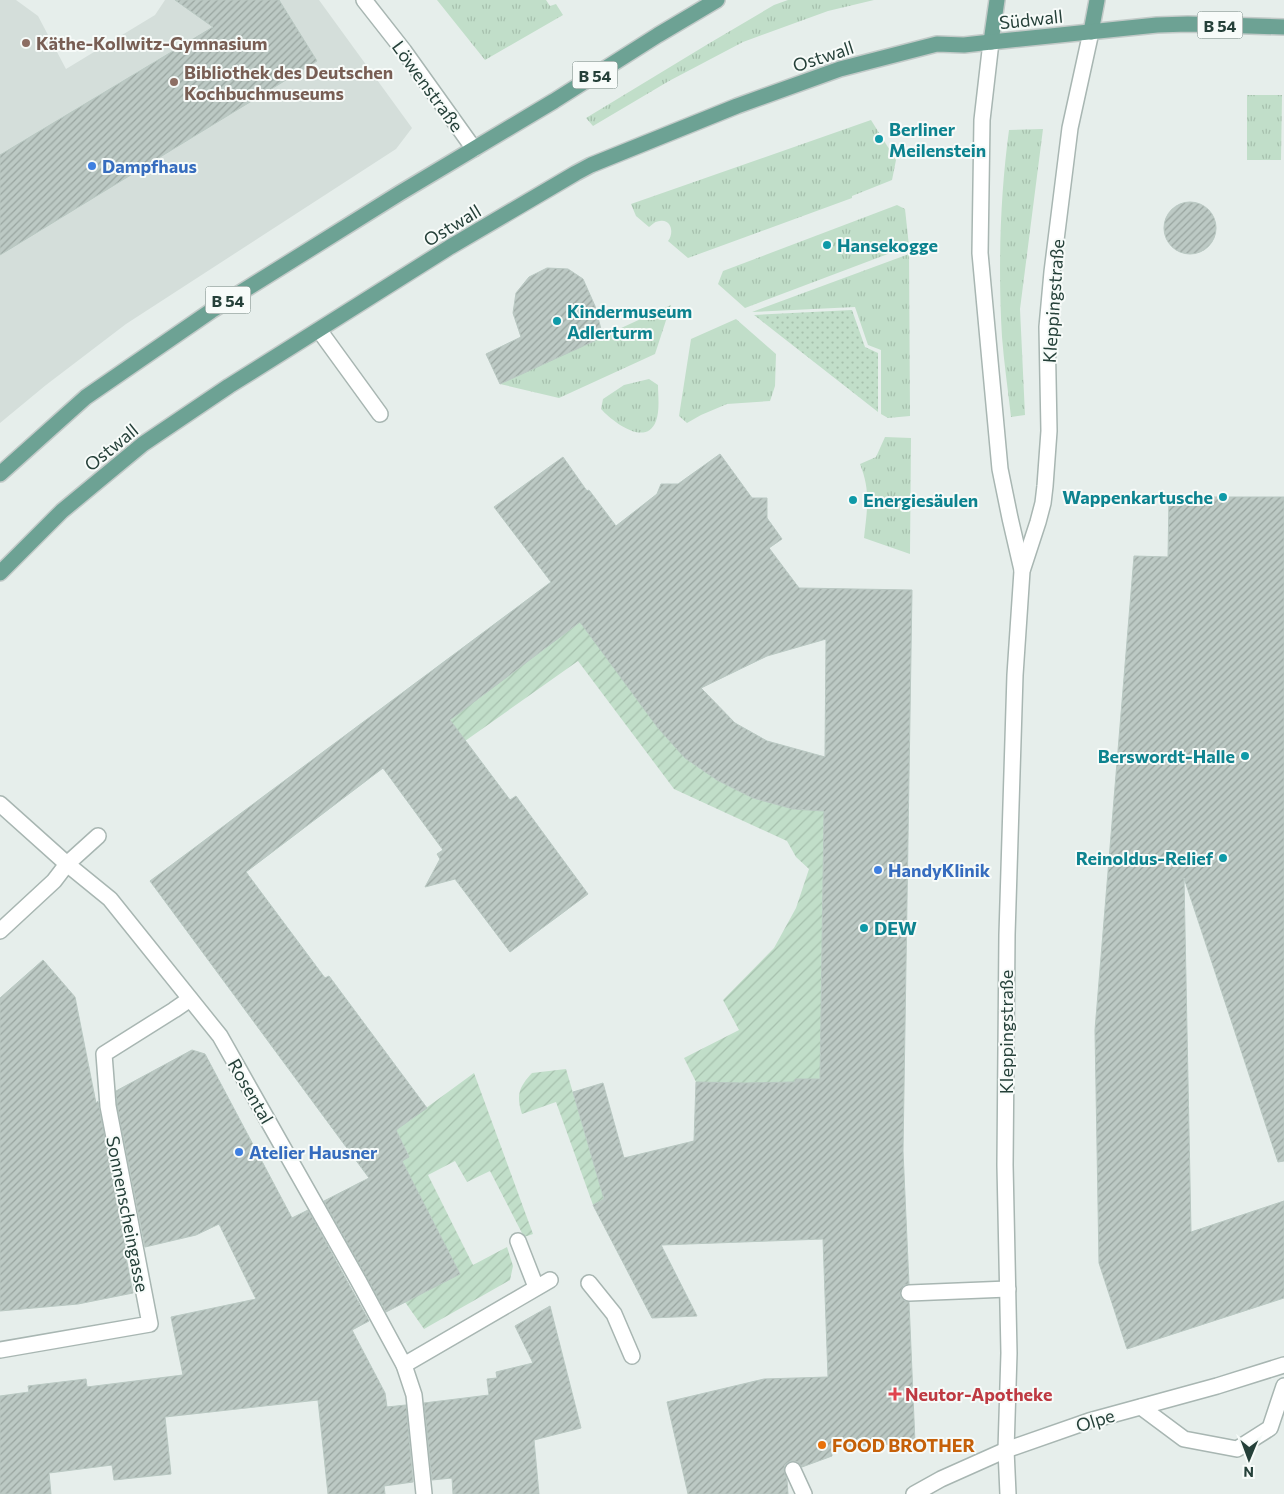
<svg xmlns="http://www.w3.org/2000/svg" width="1284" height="1494" viewBox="0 0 1284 1494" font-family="Commissioner,sans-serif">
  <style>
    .built { fill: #d4deda }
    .grass { fill: url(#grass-tufts) }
    .park { fill: url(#park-dots) }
    .garden { fill: url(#garden-furrows) }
    .building { fill: url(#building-hatch); stroke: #b9c8c2; fill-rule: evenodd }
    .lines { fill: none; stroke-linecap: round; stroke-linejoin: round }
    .service-casing { stroke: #a8b6b2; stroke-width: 18 }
    .minor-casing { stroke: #a8b6b2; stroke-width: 18 }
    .primary-casing { stroke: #c2cac8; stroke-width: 18 }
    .service { stroke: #fff; stroke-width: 15 }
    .minor { stroke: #fff; stroke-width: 15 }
    .primary { stroke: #6da294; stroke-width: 15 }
    .education-dot { fill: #8d6e63; stroke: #f7fbf9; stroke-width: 2 }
    .culture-dot { fill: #0f9aa8; stroke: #f7fbf9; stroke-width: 2 }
    .shop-dot { fill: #3f7fe0; stroke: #f7fbf9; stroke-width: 2 }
    .health-dot { fill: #e0444e; stroke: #f7fbf9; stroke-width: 2 }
    .food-dot { fill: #e8710a; stroke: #f7fbf9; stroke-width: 2 }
    .labels { text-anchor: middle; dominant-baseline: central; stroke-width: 4; stroke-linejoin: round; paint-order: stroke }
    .shield { fill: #f7fbf9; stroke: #647873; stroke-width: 1 }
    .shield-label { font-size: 16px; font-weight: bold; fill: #254039 }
    .street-label { font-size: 18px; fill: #254039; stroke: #f7fbf9 }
    .education-label { font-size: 18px; font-weight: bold; fill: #785e54; stroke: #f7fbf9; text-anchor: start }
    .culture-label { font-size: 18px; font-weight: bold; fill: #0d838f; stroke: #f7fbf9; text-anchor: start }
    .shop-label { font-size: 18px; font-weight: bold; fill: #366cbe; stroke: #f7fbf9; text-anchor: start }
    .health-label { font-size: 18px; font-weight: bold; fill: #be3a42; stroke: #f7fbf9; text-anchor: start }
    .food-label { font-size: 18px; font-weight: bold; fill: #c56008; stroke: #f7fbf9; text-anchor: start }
  </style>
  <defs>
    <pattern id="grass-tufts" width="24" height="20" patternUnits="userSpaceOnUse" patternTransform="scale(1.25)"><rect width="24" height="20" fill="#c1dec9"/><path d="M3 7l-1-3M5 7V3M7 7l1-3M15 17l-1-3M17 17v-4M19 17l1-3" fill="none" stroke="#a6c0ad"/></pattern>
    <pattern id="park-dots" width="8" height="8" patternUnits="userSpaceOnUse" patternTransform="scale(1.25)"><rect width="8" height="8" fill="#c1dec9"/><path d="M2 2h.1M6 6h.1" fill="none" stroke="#a6c0ad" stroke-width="1.8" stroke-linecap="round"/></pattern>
    <pattern id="garden-furrows" width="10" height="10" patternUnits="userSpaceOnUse" patternTransform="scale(1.25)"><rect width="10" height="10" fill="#c1dec9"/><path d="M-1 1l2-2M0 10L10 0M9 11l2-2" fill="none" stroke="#a6c0ad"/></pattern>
    <pattern id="building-hatch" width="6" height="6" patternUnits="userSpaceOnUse" patternTransform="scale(1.25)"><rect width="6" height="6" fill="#bcc9c4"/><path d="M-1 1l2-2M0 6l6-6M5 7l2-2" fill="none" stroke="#99a5a0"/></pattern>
  </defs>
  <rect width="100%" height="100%" fill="#e6eeeb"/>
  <path class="built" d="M0,0H16L38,16L66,69L155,15L165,0H319L412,128L396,149L126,324L46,385L0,423Z"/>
  <g class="grass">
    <path d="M437,0H546L550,6L556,4L563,15L485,60Z"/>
    <path d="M788,0H874L828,11L743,42L669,81L593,126L586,118L708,44L774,5Z"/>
    <path d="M1247,95H1282L1281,160H1247Z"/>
    <path d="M871,120L896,160L892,180L852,196V198L688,258L668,241C674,234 672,219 660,221C655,221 652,225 649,227L636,216L631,204Z"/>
    <path d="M1043,129L1020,309L1025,415L1011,417C1008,390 1004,363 1002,337C998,270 1000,196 1009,130Z"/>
    <path d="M897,205L905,209L909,246L745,308L718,284L723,271Z"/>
    <path d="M909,254L910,416L888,418L881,414V350L868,345L855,307L752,312Z"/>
    <path d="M671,305L655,354L559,398L500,384Z"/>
    <path d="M736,319L776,354L775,386L770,401L727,404L701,415L687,423L679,416L691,339Z"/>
    <path d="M649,379L658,385C658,396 660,410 656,421C646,448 612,421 601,409L603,399L624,385Z"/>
    <path d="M885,437L911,438L910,554L864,538C867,509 871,492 860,464L876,457Z"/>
  </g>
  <path class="park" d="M852,310L865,347L878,353V412L754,315Z"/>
  <g class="garden">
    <path d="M580,622L685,758L717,780L753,798L793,809L824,811L820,1079H795V1082L758,1084L696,1082L684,1058L739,1030L723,1000L774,948L796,908L809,869L796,857L787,841L674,789L578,661L465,741L449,720Z"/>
    <path d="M566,1069L604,1199L593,1205L556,1102L522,1114C516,1095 519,1087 532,1073Z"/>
    <path d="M474,1073L533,1234L524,1237L490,1171L467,1182L455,1161L428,1175L473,1265L507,1247L513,1266L510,1280L424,1329L405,1302L460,1274L402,1161L409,1156L396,1130Z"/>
  </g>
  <g class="building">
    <path d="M175,0H279L317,61L0,255V155L213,27Z"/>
    <circle cx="1190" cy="228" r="26"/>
    <path d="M547,268L568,269L583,279L595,306L603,337L500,384L486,354L521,337L513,313L516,293L529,277Z"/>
    <path d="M720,454L752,498H767V518L782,539L769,548L799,588L912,590L903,1151L909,1284L904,1285L900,1293L901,1298L905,1301L909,1302L915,1443L831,1447L832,1456L802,1467L798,1462L790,1461L785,1465L784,1470L787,1480L788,1494H688L667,1402L764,1379L828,1377L823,1239L661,1245L697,1316L652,1318L593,1205L604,1199L573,1092L603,1083L624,1158L694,1141L696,1082L744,1083L795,1082V1079H820L824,811L793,809L753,798L717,780L685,758L658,728L580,622L450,720L510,800L516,796L588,894L510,952L455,879L425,887L440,859L437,854L443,850L383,768L246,872L325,978L329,976L427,1108L396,1130L409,1157L402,1161L460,1274L386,1312L324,1201L369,1178L150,881L551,582L494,507L563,457L587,491L589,490L616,526L657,494L661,484H678ZM826,639L825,757L767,741L735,723L701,688L767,656Z"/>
    <path d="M1169,497H1284V1161L1278,1162L1184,878L1191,1232L1284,1201V1298L1127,1349L1099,1263L1095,1030L1134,556L1168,557Z"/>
    <path d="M43,960L75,997L96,1103L98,1101L126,1251L125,1252L133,1293L78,1304L0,1311V998Z"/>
    <path d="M192,1050L205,1054L292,1218L308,1210L369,1321L352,1330L385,1393L387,1407L406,1405L413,1482L384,1486L385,1494H328L318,1400L165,1417L171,1474L114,1480L112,1465L49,1473L51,1494H0V1396L29,1392L28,1386L86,1379L87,1387L183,1375L171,1317L256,1299L219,1224L196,1235L145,1247L117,1105L116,1091Z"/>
    <path d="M550,1306L581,1428L534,1440L539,1494H453L452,1478L432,1480L424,1403L489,1395L487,1379L497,1378L496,1372L533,1363L515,1326Z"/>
  </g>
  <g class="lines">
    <defs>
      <g id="service">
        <path d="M319,330L380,414"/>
        <path d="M67,864L98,836"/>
        <path d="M518,1241L536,1287"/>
        <path d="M589,1283L614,1314L632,1356"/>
        <path d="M909,1293L1008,1289"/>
        <path d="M404,1365L550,1280"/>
        <path d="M1141,1407L1184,1439L1237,1449L1270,1428L1284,1386"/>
        <path d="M793,1470L804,1494"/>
      </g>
      <g id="minor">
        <path d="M364,0L404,51L474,149"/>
        <path d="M991,42L982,120L980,253L1000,469L1010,518L1022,570"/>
        <path d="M0,804L67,864L110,899L220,1036L358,1280L404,1365L414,1395L424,1494"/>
        <path d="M0,931L54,881L67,864"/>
        <path d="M0,1350L150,1324L108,1106L104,1054L174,1010L190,999"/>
        <path d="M914,1494L941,1479L1006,1450L1089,1421L1217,1386L1284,1365"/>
        <path d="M1008,1494L1006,1450L1009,1353L1005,1165L1007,935L1015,675L1022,571L1038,522L1043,503L1045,486L1049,431L1047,327L1052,272L1070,128L1091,32"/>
      </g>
      <g id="primary">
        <path d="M1091,32L1097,0"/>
        <path d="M991,42L997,0"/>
        <path d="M0,474L86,397L211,311L400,193L554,101L658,35L717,0"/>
        <path d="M0,573L62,511L143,444L229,386L450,247L576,173L591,165L737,106L840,69L937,44L964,45L991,42L1157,25L1188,24L1284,27"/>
      </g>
    </defs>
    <use href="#service" class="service-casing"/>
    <use href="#minor" class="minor-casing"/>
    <use href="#primary" class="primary-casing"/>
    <use href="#service" class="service"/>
    <use href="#minor" class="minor"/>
    <use href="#primary" class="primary"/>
  </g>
  <g class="education-dot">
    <circle cx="26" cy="43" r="5"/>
    <circle cx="174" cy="82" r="5"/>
  </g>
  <g class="culture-dot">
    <circle cx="879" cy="139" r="5"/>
    <circle cx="827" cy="245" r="5"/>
    <circle cx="557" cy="321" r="5"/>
    <circle cx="1223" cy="497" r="5"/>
    <circle cx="853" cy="500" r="5"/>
    <circle cx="1245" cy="756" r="5"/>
    <circle cx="1223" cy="858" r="5"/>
    <circle cx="864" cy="928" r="5"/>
  </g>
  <g class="shop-dot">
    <circle cx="92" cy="166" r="5"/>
    <circle cx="878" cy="870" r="5"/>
    <circle cx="239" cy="1152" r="5"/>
  </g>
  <path class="health-dot" d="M892.5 1386.5h5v5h5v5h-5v5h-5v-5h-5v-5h5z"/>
  <circle class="food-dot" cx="822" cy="1445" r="5"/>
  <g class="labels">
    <g class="shield">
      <rect x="1197.5" y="11.5" width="45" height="27" rx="4"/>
      <rect x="572.5" y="61.5" width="45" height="27" rx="4"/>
      <rect x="205.5" y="286.5" width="45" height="27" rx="4"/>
    </g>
    <g class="shield-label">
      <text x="1220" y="25">B 54</text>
      <text x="595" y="75">B 54</text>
      <text x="228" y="300">B 54</text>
    </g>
    <g class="street-label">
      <text transform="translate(1031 19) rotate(-6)">Südwall</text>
      <text transform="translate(823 56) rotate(-18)">Ostwall</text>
      <text transform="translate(428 86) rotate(54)">Löwenstraße</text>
      <text transform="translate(452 225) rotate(-31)">Ostwall</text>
      <text transform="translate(1053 301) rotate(-86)">Kleppingstraße</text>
      <text transform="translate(111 447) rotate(-39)">Ostwall</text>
      <text transform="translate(1006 1032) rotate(-90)">Kleppingstraße</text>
      <text transform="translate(251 1091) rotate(60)">Rosental</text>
      <text transform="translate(128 1214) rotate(79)">Sonnenscheingasse</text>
      <text transform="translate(1095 1420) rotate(-17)">Olpe</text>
    </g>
    <g class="education-label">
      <text x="36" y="43">Käthe-Kollwitz-Gymnasium</text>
      <text x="184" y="72">Bibliothek des Deutschen<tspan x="184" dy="21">Kochbuchmuseums</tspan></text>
    </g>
    <g class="culture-label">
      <text x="889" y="129">Berliner<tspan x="889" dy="21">Meilenstein</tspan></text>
      <text x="837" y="245">Hansekogge</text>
      <text x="567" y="311">Kindermuseum<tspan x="567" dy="21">Adlerturm</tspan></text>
      <text x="1213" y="497" text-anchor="end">Wappenkartusche</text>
      <text x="863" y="500">Energiesäulen</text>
      <text x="1235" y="756" text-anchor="end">Berswordt-Halle</text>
      <text x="1213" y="858" text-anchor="end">Reinoldus-Relief</text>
      <text x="874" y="928">DEW</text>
    </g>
    <g class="shop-label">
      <text x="102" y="166">Dampfhaus</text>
      <text x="888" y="870">HandyKlinik</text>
      <text x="249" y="1152">Atelier Hausner</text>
    </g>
    <g class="health-label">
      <text x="905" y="1394">Neutor-Apotheke</text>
    </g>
    <g class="food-label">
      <text x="832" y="1445">FOOD BROTHER</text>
    </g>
  </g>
  <g transform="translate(1249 1459) rotate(181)" stroke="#f7fbf9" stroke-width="4" paint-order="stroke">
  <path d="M0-4L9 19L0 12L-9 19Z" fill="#254039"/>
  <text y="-8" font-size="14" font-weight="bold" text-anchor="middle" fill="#254039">N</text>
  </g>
</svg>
